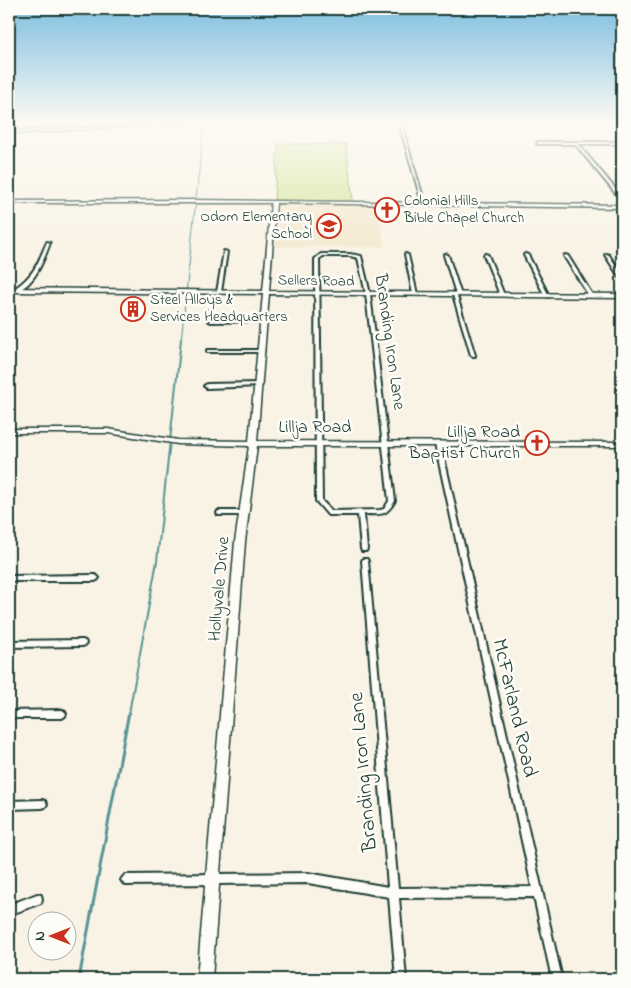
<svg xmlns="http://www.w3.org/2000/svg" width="631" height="988" viewBox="0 0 631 988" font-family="'Indie Flower',sans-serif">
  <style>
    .built { fill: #f4e8cf }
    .green { fill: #d3e498; stroke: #799066 }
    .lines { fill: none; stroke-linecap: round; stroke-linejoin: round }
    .stream-far2 { stroke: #579494; stroke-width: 1 }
    .stream-far1 { stroke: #579494; stroke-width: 2 }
    .stream { stroke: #579494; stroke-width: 3 }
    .street-casing { stroke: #1f3d34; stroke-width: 4 }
    .secondary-casing { stroke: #1f3d34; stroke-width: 3 }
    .highway-casing { stroke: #1f3d34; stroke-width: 4 }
    .street { fill: #fdfcf7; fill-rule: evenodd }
    .secondary { fill: #fdfcf7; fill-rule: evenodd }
    .highway { fill: #fdfcf7; fill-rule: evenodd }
    .rail-casing { stroke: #1f3d34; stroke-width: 2.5 }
    .rail { stroke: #fdfcf7; stroke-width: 1; stroke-dasharray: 3; stroke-linecap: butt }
    .labels { text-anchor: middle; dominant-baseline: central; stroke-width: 5; stroke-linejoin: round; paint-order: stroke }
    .far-poi-label { font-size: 15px; fill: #1f3d34; stroke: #fdfcf7; text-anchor: start }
    .far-street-label { font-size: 15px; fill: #1f3d34; stroke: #fdfcf7 }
    .street-label { font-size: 18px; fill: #1f3d34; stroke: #fdfcf7 }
    .poi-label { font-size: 18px; fill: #1f3d34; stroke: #fdfcf7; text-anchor: end }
    .near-street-label { font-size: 21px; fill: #1f3d34; stroke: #fdfcf7 }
  </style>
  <rect width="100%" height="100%" fill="#f9f3e5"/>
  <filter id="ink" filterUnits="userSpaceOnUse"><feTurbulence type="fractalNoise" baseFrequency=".02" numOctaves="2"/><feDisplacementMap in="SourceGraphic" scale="10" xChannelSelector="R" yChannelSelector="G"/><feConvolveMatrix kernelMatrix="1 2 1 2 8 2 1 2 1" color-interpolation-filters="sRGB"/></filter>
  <g filter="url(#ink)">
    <path class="built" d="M279,204L377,205L385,247H275Z"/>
    <path class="green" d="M278,144H346L353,201L274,200Z"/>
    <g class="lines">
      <path class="stream-far2" d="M181,341L204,123"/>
      <path class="stream-far1" d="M129,713L157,561L181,339"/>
      <path class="stream" d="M79,979L129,712"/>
      <defs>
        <g id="street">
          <path d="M399,123H401L425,204L422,203Z"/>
          <path d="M538,142H622V144H578L622,197V200H621L575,144H537Z"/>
          <path d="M47,242L50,243C44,259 34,288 14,291V289C34,276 38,263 47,242Z"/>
          <path d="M224,251L227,252L221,292L219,293L217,292Z"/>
          <path d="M321,254H350L361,256L370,294L395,501C385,517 382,514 364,514L367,549L366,551H362L361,549L358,515H328L316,501L315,259ZM323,256H350L358,258L366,294L389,501L384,509L380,510L332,511L322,501L319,259Z"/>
          <path d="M405,254L408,255L417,294V295L413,294Z"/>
          <path d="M445,254L448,255L461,295L457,296L475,355V356H473L471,355L453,295L456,294L444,255Z"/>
          <path d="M485,254L488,255L504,295V296L500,295L484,255Z"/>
          <path d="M525,254L528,255L549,296V297L545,296L524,255Z"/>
          <path d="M606,254L609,255L622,275V279L620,278L605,255Z"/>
          <path d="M565,255L568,256L593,296V297L589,296L564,256Z"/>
          <path d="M264,319L266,320V321L211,322L209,321L211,320Z"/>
          <path d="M207,350H262L264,351L262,352H207Z"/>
          <path d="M259,383L262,385L261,386L207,388L204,386L207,384Z"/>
          <path d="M438,442L441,444L562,979H552L534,897L399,898L406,979H396L389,897L308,883L126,885L123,883L121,880L123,877L126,875L308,873L388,887L362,561L363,559H367L368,561L398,888L532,887L435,444Z"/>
          <path d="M218,511H245L248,513L245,515H218L217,513Z"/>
          <path d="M95,575L97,576L99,578L97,580L95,581H9V576Z"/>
          <path d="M82,640L85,641L86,643L85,645L82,646L9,647V641Z"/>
          <path d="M62,710L65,712L66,714L65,716L62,718H9V711Z"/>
          <path d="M42,800L45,801L47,804L45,807L42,808L9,809V801Z"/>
          <path d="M37,894L41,895L42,899L41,903L9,915V905Z"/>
        </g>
        <g id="secondary">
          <path d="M9,123H30L9,125Z"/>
          <path d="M172,123H186L9,134V132Z"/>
          <path d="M192,200L622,205V208L276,203L269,291L622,294V298L269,294L257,441L622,442V446H257L245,542L212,979H197L235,542L249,446L178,444L108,433H9V429H108L178,440L249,441L263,294L9,292V288L263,291L271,203H9V201Z"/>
        </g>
        <path id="highway" d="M57,123H77L9,128V125Z"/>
      </defs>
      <use href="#street" class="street-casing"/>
      <use href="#secondary" class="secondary-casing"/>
      <use href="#highway" class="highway-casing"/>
      <use href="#street" class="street"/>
      <use href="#secondary" class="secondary"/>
      <use href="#highway" class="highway"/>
      <defs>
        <path id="rail" d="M9,130L128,123"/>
      </defs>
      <use href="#rail" class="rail-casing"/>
      <use href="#rail" class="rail"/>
    </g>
  </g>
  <linearGradient id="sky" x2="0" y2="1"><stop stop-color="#7dbee0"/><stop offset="0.47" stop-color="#fcfaf3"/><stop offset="1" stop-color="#fcfaf3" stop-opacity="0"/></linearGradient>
  <rect width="631" height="261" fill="url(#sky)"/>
  <defs>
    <symbol id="church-ring" viewBox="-11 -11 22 22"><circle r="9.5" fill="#fdfcf7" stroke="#c8321e" stroke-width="1.5"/><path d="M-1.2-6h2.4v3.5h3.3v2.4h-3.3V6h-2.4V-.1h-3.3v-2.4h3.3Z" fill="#c8321e"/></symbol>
    <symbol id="school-ring" viewBox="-11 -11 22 22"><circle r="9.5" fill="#fdfcf7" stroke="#c8321e" stroke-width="1.5"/><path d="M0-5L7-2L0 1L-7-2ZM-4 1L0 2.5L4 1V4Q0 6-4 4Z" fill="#c8321e"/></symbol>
    <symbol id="building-ring" viewBox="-11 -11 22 22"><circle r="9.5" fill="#fdfcf7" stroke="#c8321e" stroke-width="1.5"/><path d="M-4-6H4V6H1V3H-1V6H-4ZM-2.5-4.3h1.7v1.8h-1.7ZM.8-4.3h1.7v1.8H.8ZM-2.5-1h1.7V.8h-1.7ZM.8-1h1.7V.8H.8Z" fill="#c8321e"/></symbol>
  </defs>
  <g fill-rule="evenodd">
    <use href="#church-ring" x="373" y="196" width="28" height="28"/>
    <use href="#school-ring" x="315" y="212" width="28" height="28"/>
    <use href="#building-ring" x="119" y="295" width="28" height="28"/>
    <use href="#church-ring" x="523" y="429" width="28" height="28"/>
  </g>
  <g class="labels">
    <g class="far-poi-label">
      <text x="404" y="201">Colonial Hills<tspan x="404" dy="17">Bible Chapel Church</tspan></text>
      <text x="312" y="217" text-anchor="end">Odom Elementary<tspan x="312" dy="17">School</tspan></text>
      <text x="150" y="300">Steel Alloys &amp;<tspan x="150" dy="17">Services Headquarters</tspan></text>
    </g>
    <g class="far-street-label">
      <text transform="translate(316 281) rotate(1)">Sellers Road</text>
    </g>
    <g class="street-label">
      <text transform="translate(389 342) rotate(82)">Branding Iron Lane</text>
      <text x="315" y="428">Lillja Road</text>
      <text transform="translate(220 589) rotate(-85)">Hollyvale Drive</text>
    </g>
    <g class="poi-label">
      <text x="520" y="433">Lillja Road<tspan x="520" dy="21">Baptist Church</tspan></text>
    </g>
    <g class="near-street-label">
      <text transform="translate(514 708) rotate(77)">McFarland Road</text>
      <text transform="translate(364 772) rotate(-95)">Branding Iron Lane</text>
    </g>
  </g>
  <rect width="631" height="988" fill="none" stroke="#fdfcf7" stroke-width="30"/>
  <rect x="15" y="15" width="601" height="958" fill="none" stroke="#1f3d34" stroke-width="2" filter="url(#ink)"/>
  <g transform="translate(52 936) rotate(270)"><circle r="24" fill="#fdfcf7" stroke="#a4b0a9"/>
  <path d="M0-4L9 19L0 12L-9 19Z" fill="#c8321e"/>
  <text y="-8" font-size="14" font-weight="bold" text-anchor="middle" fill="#1f3d34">N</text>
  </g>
</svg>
